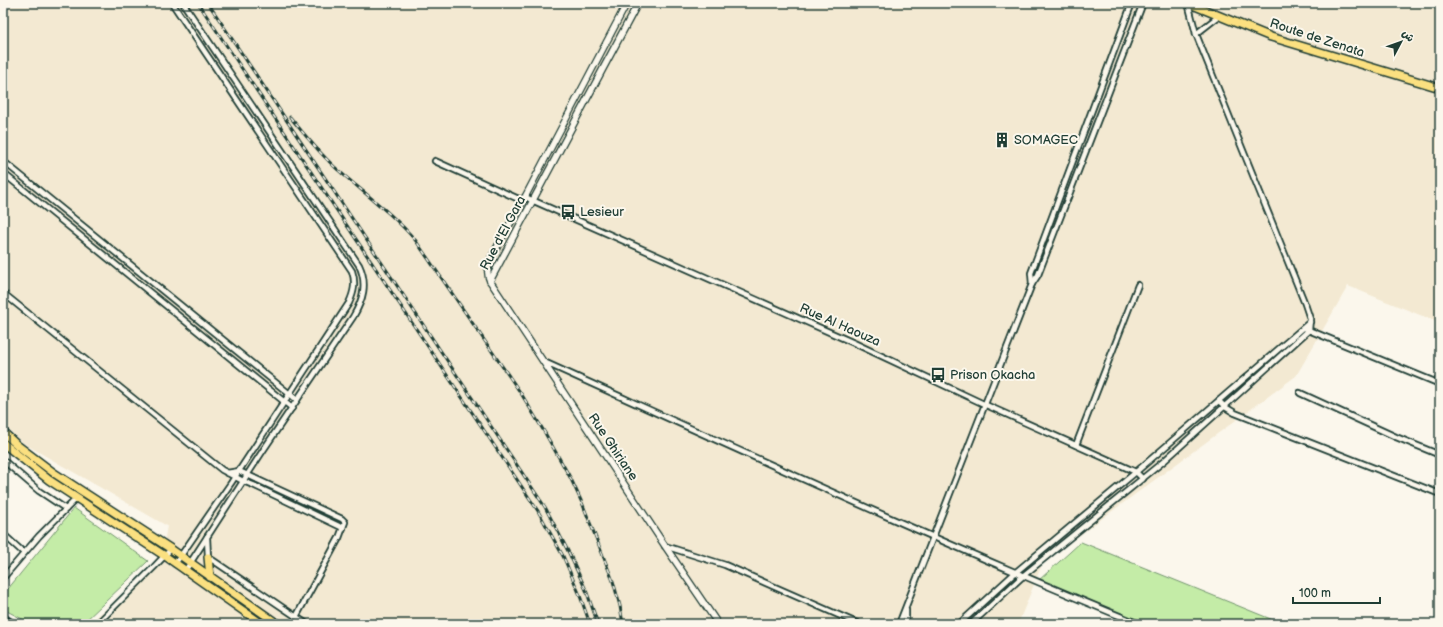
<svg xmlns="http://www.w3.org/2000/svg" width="1443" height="627" viewBox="0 0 1443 627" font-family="'Balsamiq Sans','Playpen Sans Arabic',sans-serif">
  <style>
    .built { fill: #f3e9d2 }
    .green { fill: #c4eca7; stroke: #72946e }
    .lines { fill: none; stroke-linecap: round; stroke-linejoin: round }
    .minor-casing { stroke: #1f3d34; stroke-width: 8 }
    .tertiary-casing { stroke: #1f3d34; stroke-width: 8 }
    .primary-casing { stroke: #1f3d34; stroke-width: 10 }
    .minor { stroke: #fbf7ec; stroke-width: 4.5 }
    .tertiary { stroke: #fbf7ec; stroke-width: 5.5 }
    .primary { stroke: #fbe080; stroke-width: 7 }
    .rail-casing { stroke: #1f3d34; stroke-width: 3 }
    .rail { stroke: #fbf7ec; stroke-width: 1.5; stroke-dasharray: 4.5; stroke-linecap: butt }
    .labels { text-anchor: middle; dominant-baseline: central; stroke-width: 4; stroke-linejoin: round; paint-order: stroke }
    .street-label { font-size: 13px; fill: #1f3d34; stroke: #fbf7ec }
    .poi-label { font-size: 13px; fill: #1f3d34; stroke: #fbf7ec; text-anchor: start }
  </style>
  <rect width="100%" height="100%" fill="#fbf7ec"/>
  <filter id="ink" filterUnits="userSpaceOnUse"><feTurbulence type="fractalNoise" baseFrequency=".025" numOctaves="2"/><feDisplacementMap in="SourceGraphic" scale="8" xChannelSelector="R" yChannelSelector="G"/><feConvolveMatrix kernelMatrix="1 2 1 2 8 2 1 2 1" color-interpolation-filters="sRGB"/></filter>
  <g filter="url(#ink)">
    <g class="built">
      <path d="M3,3H1440V323L1348,286L1296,376L1043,562L1018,624H88L160,565L167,526L23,443L3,425Z"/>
      <path d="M3,614L25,624H3Z"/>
    </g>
    <g class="green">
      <path d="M74,508L148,561L82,624H32L3,609V595Z"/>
      <path d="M1081,542L1283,624H1141L1038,581Z"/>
    </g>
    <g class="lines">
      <defs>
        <g id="minor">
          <path d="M172,3L352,271C356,283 354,292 349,303L231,483L175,564"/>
          <path d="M183,3L359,265C368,284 363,300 353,317L264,449L207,537L208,557L307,624"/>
          <path d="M1196,34L1219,16"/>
          <path d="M3,161L297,400"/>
          <path d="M435,161L523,201"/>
          <path d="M3,173L292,408"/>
          <path d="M525,197L854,343L986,405L1136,472L1143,479"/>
          <path d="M1032,284L1031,273L1132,3"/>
          <path d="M3,293L222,470L243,481L253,485L343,528"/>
          <path d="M1306,329L1440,384"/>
          <path d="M544,362C741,451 938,542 1139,624"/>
          <path d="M1300,393L1396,437L1440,455"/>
          <path d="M1219,401L1225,407L1235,413L1440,494"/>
          <path d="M1076,445L1138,285"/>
          <path d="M3,460L39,491L66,509"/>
          <path d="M227,473L239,471L342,519L345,522L339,538L296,617"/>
          <path d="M3,534L24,553"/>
          <path d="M665,546L725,565L859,624"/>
          <path d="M185,571L207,537"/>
          <path d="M3,578L39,536L76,499"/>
          <path d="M97,624L154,567L171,549"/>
          <path d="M899,624L1032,284L1038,275L1143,3"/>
          <path d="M906,624V610"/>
          <path d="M959,624L1016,572L1136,472L1310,322"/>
          <path d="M971,624L1024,575L1164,461L1309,330L1310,319L1305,304L1196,34L1188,3"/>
        </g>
        <g id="tertiary">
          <path d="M627,3L525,197L491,258C488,267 486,273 490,281L665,546L718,624"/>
          <path d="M490,281L638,3"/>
        </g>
        <g id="primary">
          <path d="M1188,3L1271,37L1440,88"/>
          <path d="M3,432L17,445L54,473L171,549L278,624"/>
          <path d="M3,443L49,480L165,556L262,624"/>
          <path d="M208,557L210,577"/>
        </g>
      </defs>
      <use href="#minor" class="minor-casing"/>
      <use href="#tertiary" class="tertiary-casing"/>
      <use href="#primary" class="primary-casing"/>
      <use href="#minor" class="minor"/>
      <use href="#tertiary" class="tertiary"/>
      <use href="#primary" class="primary"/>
      <defs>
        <g id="rail">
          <path d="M198,3L538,511L563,556L579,593L590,624"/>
          <path d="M208,3L545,507L569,553L586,590L598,624"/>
          <path d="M290,117C305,135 320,154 338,170C364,193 393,214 416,241L522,395L545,433L571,479L583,505L613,581L620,606L623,624"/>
          <path d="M3,614L20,624"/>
        </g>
      </defs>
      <use href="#rail" class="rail-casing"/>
      <use href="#rail" class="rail"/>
    </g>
  </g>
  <defs>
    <symbol id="building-bare" viewBox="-9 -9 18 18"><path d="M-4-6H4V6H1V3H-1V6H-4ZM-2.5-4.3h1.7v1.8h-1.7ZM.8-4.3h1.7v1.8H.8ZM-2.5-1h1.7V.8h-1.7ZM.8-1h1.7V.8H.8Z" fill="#1f3d34" stroke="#fbf7ec" stroke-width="2.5" paint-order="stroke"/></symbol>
    <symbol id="bus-bare" viewBox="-9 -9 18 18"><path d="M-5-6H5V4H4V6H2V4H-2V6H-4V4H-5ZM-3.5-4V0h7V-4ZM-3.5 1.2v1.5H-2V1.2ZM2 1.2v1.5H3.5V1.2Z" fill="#1f3d34" stroke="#fbf7ec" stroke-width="2.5" paint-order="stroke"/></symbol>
  </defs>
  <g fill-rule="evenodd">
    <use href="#building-bare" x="991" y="129" width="22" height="22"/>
    <use href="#bus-bare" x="557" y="201" width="22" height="22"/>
    <use href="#bus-bare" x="927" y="364" width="22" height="22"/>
  </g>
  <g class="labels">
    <g class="street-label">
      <text transform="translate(1317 38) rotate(18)">Route de Zenata</text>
      <text transform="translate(503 233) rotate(-62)">Rue d'El Gara</text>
      <text transform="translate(840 325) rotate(24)">Rue Al Haouza</text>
      <text transform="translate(613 447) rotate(56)">Rue Ghiriane</text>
    </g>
    <g class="poi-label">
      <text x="1014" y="140">SOMAGEC</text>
      <text x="580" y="212">Lesieur</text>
      <text x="950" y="375">Prison Okacha</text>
    </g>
  </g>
  <rect width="1443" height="627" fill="none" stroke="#fbf7ec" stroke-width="16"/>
  <rect x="8" y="8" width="1427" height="611" fill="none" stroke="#1f3d34" stroke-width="1.5" filter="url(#ink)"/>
  <g transform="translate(1401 42) rotate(49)" stroke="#fbf7ec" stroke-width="3" paint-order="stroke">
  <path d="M0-3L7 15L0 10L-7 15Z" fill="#1f3d34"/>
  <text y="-6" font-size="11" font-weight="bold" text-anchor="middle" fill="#1f3d34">ش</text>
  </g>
  <path d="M1293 597v6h87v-6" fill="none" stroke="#1f3d34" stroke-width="2"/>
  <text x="1299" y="597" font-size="12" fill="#1f3d34" stroke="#fbf7ec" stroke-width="3" paint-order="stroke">100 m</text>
</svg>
